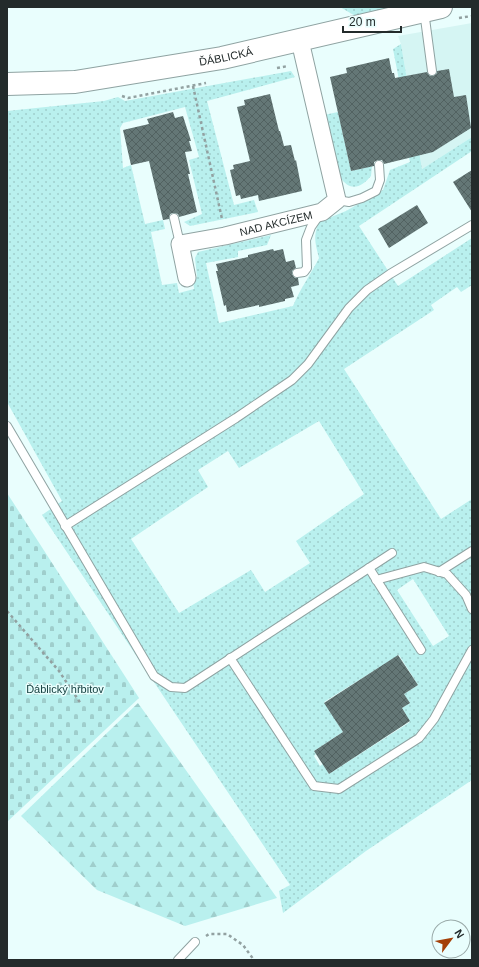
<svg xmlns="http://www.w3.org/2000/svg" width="479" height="967" viewBox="0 0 479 967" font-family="Helvetica,sans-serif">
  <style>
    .built { fill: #d5f5f3 }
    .green { fill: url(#green-dots); fill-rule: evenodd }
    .forest { fill: url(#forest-firs) }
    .cemetery { fill: url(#cemetery-stones) }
    .building { fill: url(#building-cross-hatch) }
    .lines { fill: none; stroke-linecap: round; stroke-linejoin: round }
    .lane-casing { stroke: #8fa3a2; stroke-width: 10 }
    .street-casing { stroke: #8fa3a2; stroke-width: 19 }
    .secondary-casing { stroke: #8fa3a2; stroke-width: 24 }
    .path { stroke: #92a1a1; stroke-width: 2.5; stroke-dasharray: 3 3; stroke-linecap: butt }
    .lane { stroke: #fff; stroke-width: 8 }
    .street { stroke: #fff; stroke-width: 17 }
    .secondary { stroke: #fff; stroke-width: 22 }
    .labels { text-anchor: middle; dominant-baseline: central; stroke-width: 3; stroke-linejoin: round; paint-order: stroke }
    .street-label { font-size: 11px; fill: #232b2b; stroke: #e9fefd }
    .park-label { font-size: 11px; fill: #154040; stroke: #e9fefd }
  </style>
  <defs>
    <pattern id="green-dots" width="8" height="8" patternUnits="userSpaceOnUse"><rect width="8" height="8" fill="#b9f0ee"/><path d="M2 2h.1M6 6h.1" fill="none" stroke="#9fcecc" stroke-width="1.8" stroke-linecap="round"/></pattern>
    <pattern id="forest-firs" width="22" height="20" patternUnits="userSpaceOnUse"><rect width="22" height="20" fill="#b9f0ee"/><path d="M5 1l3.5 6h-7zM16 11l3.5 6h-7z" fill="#9fcecc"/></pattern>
    <pattern id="cemetery-stones" width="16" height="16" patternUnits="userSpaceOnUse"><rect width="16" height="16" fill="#b9f0ee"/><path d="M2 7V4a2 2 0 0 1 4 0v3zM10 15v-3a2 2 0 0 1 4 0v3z" fill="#9fcecc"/></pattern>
    <pattern id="building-cross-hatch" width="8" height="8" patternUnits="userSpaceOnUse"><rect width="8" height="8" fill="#647776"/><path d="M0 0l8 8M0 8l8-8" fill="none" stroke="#526261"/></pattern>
  </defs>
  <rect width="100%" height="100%" fill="#e9fefd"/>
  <path class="built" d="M472,23V137L422,169L401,44L398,36Z"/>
  <g class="green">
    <path d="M340,7H401L357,17Z"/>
    <path d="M401,44L422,169L472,137V151L359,226L398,286L472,238V285L461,292L457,287L431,305L434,310L344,369L441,519L472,499V780L366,851L283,913L279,891L290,885L42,515L62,501L7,402V111L104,101L118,97L125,101L291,71L295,77L207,101L234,205L254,200L258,212L190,226L184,222L202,214L189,160L199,157L185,107L123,123L120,128L123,168L131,165L145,224L163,220L165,229L151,232L162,285L177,283L179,293L194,289L193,279L197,277L195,258L198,252L271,235L267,245L238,251V257L206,263L219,323L293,306C300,289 311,274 319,258C315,243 313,236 319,222L346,211L383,190L390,170L410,162L398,108L404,106L393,49ZM319,421L364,494L296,541L310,563L265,592L251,570L179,613L131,539L208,487L198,470L228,451L239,468ZM413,579L449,636L433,646L397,590ZM399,655L418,685L404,694L410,703L402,708L410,722L329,774L323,764L320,766L314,756L316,754L314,751L343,732L324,702Z"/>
    <path d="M338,112L351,171L372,166L371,176C361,188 350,192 340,177L324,115Z"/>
  </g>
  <path class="forest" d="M138,703L277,898L185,926L97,890L21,816Z"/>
  <path class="cemetery" d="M7,493L139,698L7,822Z"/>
  <g class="building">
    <path d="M389,58L392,73H394L395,78L427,72L430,76H433L437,73V71L449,69L454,97L466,95L471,128L433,152L384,164L382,160H378L374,162V166L351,171L330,77L347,73L346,68Z"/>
    <path d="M270,94L279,131H280L284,146L291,145L295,161L296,160L302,191L259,201L258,195L241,199L240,195L236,196L230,170L234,169L233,165L250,161L237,107L245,105L244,100Z"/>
    <path d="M173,112L175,118L183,116L191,141H189L192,151L185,152L190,174H188L197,212L179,217L178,214L173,213L170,214L169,219L163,220L149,161L131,165L123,130L149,124L147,119Z"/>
    <path d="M472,170V212L453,182Z"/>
    <path d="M417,205L428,223L389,248L378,229Z"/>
    <path d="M273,249L274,251L283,249L286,262L294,260L296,268L292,271V274L295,278H298L299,285L291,287L294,297L285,299V301L259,307V305L227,312L226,305L224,306L216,271H218L216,264L248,257V255Z"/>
    <path d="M398,655L418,685L404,694L410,703L402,708L410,721L329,774L314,751L343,732L324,703Z"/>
  </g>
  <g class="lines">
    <defs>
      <g id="lane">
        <path d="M424,11L432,71"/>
        <path d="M337,200L349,202L362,198L376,191L380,180L379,165"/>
        <path d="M174,218L180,244"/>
        <path d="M297,273L304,272L307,268L306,240L311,227L320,214"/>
        <path d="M7,426L154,676L171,687L185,688L392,553"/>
        <path d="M65,526L236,418L292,380L308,364L349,308L367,290L390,274L472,225"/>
        <path d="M369,568L421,650"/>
        <path d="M439,572L472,551"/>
        <path d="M376,580L424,567L447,574L466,595L472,609"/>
        <path d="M230,658L314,786L339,789L419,738L434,719L472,650"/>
        <path d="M178,960L195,942"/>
      </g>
      <g id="street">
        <path id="s1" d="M187,278L180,244L225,236L322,212L337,200L300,41"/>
      </g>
      <g id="secondary">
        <path id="s2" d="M7,84L75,82L222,58L441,7"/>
      </g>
    </defs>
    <use href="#lane" class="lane-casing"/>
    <use href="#street" class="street-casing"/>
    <use href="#secondary" class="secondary-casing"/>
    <g class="path">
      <path d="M459,18L472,16"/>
      <path d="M277,68L288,66"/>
      <path d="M193,86L222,219"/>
      <path d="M122,96L128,98L206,83"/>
      <path d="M7,611L59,671L81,704"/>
      <path d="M206,936L209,934H227L243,945L254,960"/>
    </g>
    <use href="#lane" class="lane"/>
    <use href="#street" class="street"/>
    <use href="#secondary" class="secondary"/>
  </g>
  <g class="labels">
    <g class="street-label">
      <text stroke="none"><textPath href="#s2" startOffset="221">ĎÁBLICKÁ</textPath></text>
      <text stroke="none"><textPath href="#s1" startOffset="133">NAD AKCÍZEM</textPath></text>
    </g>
    <g class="park-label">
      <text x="65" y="689">Ďáblický hřbitov</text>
    </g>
  </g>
  <rect width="479" height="967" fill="none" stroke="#232b2b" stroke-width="16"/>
  <g transform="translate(451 939) rotate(58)"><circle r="19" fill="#e9fefd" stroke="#9aaaa9"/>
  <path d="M0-3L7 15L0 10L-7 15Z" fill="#a44008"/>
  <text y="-6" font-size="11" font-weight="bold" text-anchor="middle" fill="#232b2b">N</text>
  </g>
  <path d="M343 26v6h58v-6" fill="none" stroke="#232b2b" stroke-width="2"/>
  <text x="349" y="26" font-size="12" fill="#232b2b" stroke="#e9fefd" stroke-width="3" paint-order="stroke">20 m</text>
</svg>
